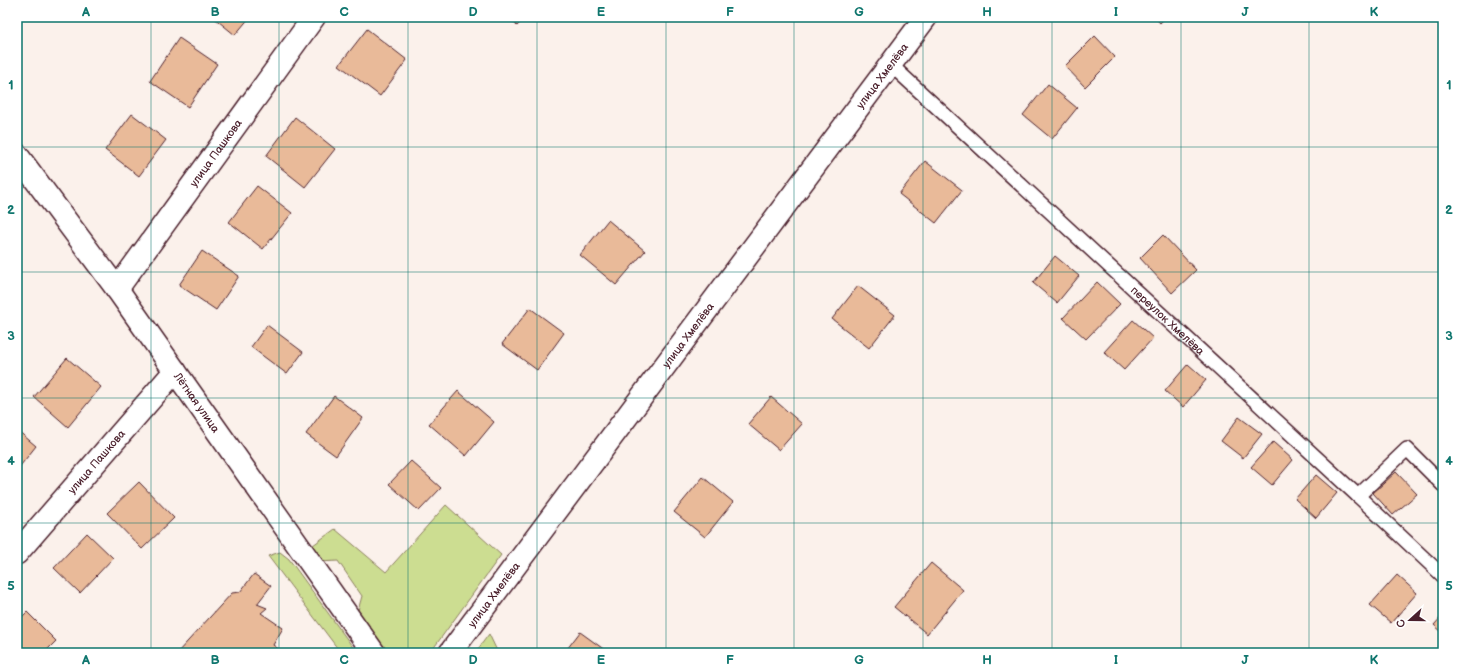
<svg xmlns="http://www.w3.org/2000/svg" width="1460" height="670" viewBox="0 0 1460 670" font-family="'Balsamiq Sans',sans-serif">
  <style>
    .green { fill: #ccdd91; stroke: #8b7e5e }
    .building { fill: #e9ba99; stroke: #4a1f2b }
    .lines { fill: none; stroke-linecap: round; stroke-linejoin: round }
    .service-casing { stroke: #4a1f2b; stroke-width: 16 }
    .minor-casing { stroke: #4a1f2b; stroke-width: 25 }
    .secondary-casing { stroke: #4a1f2b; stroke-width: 25 }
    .service { stroke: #fff; stroke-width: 13 }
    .minor { stroke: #fff; stroke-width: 22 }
    .secondary { stroke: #fff; stroke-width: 22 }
    .grid { fill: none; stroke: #0f766e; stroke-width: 1; stroke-opacity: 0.55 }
    .labels { text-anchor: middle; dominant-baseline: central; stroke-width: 4; stroke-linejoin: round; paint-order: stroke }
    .street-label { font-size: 11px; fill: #4a1f2b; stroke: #fff }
    .neatline { fill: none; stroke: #0f766e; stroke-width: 1.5 }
    .grid-label { font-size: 13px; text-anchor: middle; font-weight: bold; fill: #0f766e }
  </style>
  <rect width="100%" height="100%" fill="#fbf1eb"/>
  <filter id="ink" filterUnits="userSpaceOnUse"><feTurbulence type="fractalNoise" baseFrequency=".025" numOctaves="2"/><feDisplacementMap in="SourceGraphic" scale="8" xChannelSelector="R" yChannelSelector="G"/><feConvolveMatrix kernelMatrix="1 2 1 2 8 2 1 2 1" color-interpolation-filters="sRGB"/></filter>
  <g filter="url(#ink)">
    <g class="green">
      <path d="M446,505L501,555L430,653H383L357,614L362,596L338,561L318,562L309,548L335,529L386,572Z"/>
      <path d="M280,552L289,559L357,653H341L268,556Z"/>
      <path d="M489,634L498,653H475Z"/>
    </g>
    <g class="building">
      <path d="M213,17H250L235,35Z"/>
      <path d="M509,17H526L517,26Z"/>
      <path d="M1154,17H1166L1160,23Z"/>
      <path d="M367,29L407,60L380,96L339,65Z"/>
      <path d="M1095,36L1115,57L1085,87L1065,66Z"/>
      <path d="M179,38L217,64L188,107L150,81Z"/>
      <path d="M1048,84L1077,108L1052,139L1023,115Z"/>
      <path d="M132,114L166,140L139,176L105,150Z"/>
      <path d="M295,117L335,149L305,187L266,156Z"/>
      <path d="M925,161L962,190L936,223L899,194Z"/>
      <path d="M257,186L292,213L263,249L229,222Z"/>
      <path d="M608,220L645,251L616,285L580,255Z"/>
      <path d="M1163,235L1196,270L1172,293L1140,258Z"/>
      <path d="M202,251L239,276L216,310L179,285Z"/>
      <path d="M1055,256L1079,276L1057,303L1033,283Z"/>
      <path d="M1097,282L1120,304L1086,339L1063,318Z"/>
      <path d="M858,286L895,315L869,348L832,319Z"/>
      <path d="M530,308L564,333L537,370L502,344Z"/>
      <path d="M1133,320L1153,338L1124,370L1104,352Z"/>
      <path d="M267,325L303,352L287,374L251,347Z"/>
      <path d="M67,358L101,387L68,427L34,397Z"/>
      <path d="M1188,364L1206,380L1183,407L1165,391Z"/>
      <path d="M458,391L494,422L466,456L429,424Z"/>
      <path d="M334,396L363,418L336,456L306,434Z"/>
      <path d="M771,397L802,424L779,450L748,424Z"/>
      <path d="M1239,417L1262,434L1243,458L1221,441Z"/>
      <path d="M17,430L36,446L17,470Z"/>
      <path d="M1273,442L1293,460L1272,485L1251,467Z"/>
      <path d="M411,461L441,488L419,511L389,484Z"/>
      <path d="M1396,472L1417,494L1393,515L1373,493Z"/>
      <path d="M1316,475L1337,493L1316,518L1295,499Z"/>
      <path d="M703,477L733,502L705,537L674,512Z"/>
      <path d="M139,482L174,518L142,549L107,513Z"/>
      <path d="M87,533L113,558L80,593L54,568Z"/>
      <path d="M931,563L963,590L927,634L894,607Z"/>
      <path d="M254,574L271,586L257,604L267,608L261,613L283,628L273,645L284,653H177L232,593L240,592Z"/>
      <path d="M1397,575L1417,593L1391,623L1370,605Z"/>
      <path d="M27,612L56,641L44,653H17V622Z"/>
      <path d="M1443,615V633L1434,625Z"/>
      <path d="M580,632L609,653H564Z"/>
      <path d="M938,647L946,653H933Z"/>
    </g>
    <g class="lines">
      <defs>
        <g id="service">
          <path id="s1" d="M890,64L1358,496L1407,449L1443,485"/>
          <path d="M1358,496L1443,576"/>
        </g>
        <g id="minor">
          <path id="s2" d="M17,155L117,289L374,653"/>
          <path id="s3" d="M117,289L314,17"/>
          <path id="s4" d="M17,553L175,371"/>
        </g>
        <g id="secondary">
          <path id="s5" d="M450,653L926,17"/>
        </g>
      </defs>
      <use href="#service" class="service-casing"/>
      <use href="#minor" class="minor-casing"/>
      <use href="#secondary" class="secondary-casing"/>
      <use href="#service" class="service"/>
      <use href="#minor" class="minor"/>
      <use href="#secondary" class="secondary"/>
    </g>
  </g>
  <path class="grid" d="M151,17V653M279,17V653M408,17V653M537,17V653M666,17V653M794,17V653M923,17V653M1052,17V653M1181,17V653M1309,17V653M17,147H1443M17,272H1443M17,398H1443M17,523H1443"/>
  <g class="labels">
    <g class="street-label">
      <text stroke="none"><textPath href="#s5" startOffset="721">улица Хмелёва</textPath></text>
      <text stroke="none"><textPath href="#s3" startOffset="168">улица Пашкова</textPath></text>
      <text stroke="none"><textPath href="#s1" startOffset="378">переулок Хмелёва</textPath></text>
      <text stroke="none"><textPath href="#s5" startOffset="397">улица Хмелёва</textPath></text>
      <text stroke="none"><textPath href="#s2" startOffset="306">Лётная улица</textPath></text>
      <text stroke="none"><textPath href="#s4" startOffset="121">улица Пашкова</textPath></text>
      <text stroke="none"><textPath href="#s5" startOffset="73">улица Хмелёва</textPath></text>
    </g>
  </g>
  <rect width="1460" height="670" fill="none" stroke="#fff" stroke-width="44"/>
  <g transform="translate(1410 620) rotate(249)" stroke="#ffffff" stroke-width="3" paint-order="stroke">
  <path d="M0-3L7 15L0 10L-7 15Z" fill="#4a1f2b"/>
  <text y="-6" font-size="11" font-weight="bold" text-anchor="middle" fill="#4a1f2b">С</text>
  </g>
  <rect x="22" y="22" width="1416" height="626" class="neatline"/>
  <g class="grid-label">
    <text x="86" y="16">A</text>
    <text x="215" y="16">B</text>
    <text x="344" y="16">C</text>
    <text x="473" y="16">D</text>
    <text x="601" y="16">E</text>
    <text x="730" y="16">F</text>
    <text x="859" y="16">G</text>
    <text x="987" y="16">H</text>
    <text x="1116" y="16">I</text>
    <text x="1245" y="16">J</text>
    <text x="1374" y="16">K</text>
    <text x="11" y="89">1</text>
    <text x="1449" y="89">1</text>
    <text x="11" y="214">2</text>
    <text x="1449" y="214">2</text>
    <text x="11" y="340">3</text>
    <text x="1449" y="340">3</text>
    <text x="11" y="465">4</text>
    <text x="1449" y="465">4</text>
    <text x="11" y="590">5</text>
    <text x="1449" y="590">5</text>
    <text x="86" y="664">A</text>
    <text x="215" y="664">B</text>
    <text x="344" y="664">C</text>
    <text x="473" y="664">D</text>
    <text x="601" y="664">E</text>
    <text x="730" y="664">F</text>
    <text x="859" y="664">G</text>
    <text x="987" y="664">H</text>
    <text x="1116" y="664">I</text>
    <text x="1245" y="664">J</text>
    <text x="1374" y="664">K</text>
  </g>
</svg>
